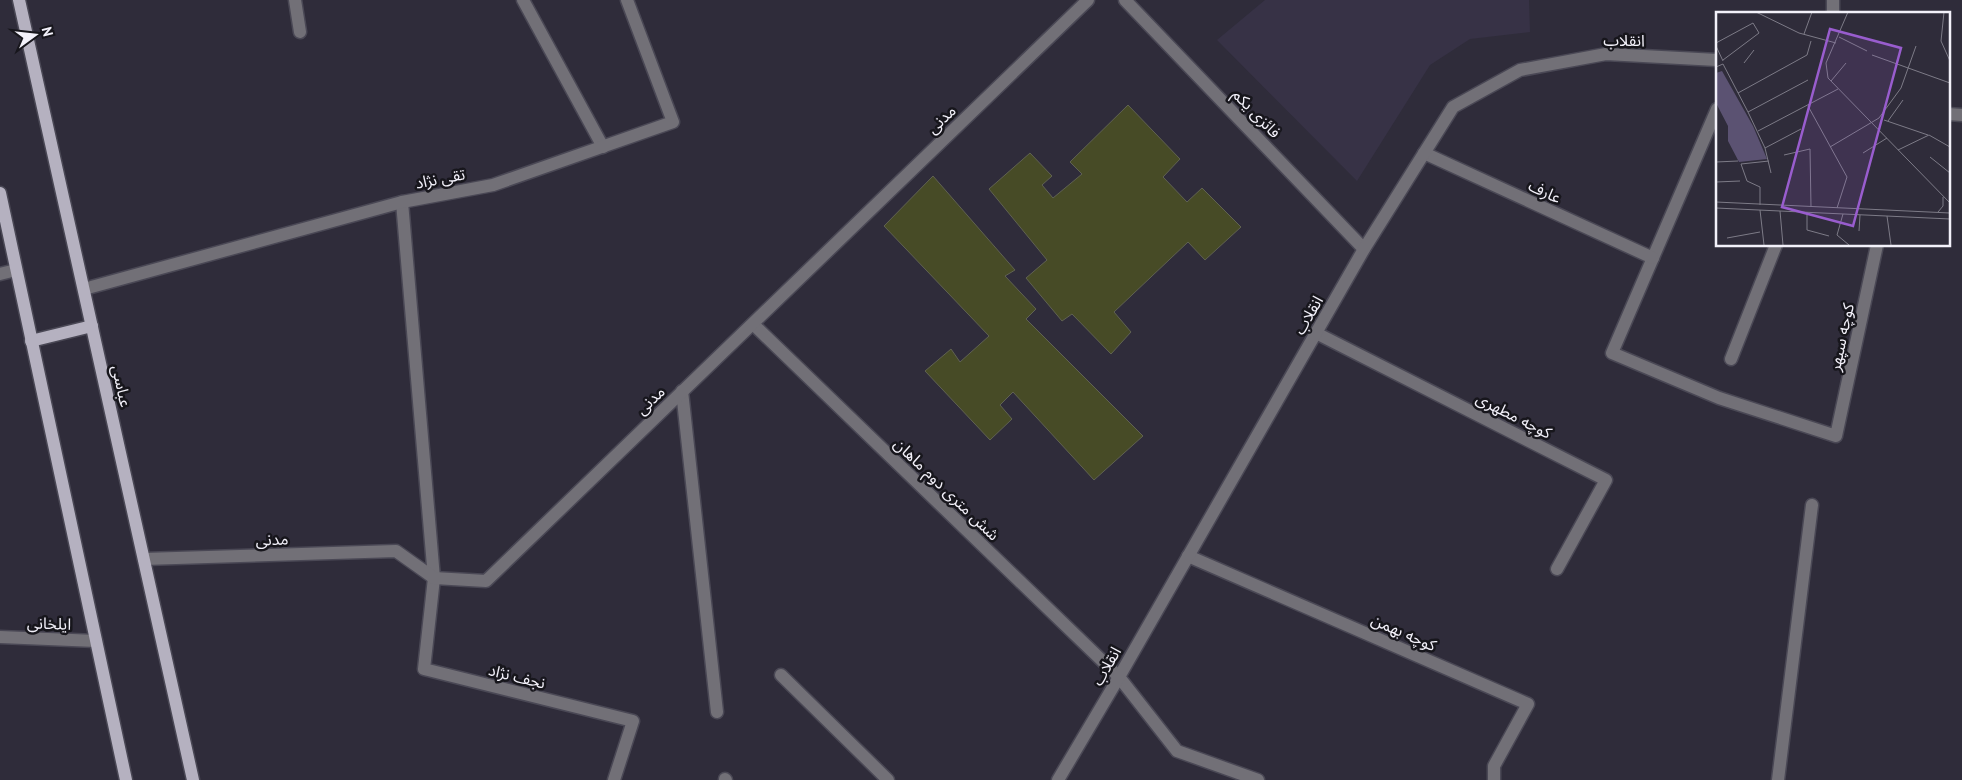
<svg xmlns="http://www.w3.org/2000/svg" width="1962" height="780" viewBox="0 0 1962 780" font-family="'PT Sans','Noto Sans Arabic',sans-serif">
  <style>
    .built { fill: #373246 }
    .building { fill: #474b26; stroke: #606252 }
    .lines { fill: none; stroke-linecap: round; stroke-linejoin: round }
    .minor-casing { stroke: #4a4855; stroke-width: 15 }
    .major-casing { stroke: #4a4855; stroke-width: 15 }
    .minor { stroke: #727077; stroke-width: 12 }
    .major { stroke: #b5b1c0; stroke-width: 12 }
    .labels { text-anchor: middle; dominant-baseline: central; stroke-width: 5; stroke-linejoin: round; paint-order: stroke }
    .street-label { font-size: 16px; fill: #f3f1fa; stroke: #17161c }
    .inset-road { fill: none; stroke: #7d7b87; stroke-width: 1 }
    .view { fill: #995dce; fill-opacity: 0.15; stroke: #995dce; stroke-width: 2.5 }
    .inset-edge { fill: none; stroke: #f3f1fa; stroke-width: 2.5 }
  </style>
  <rect width="100%" height="100%" fill="#2f2c3a"/>
  <path class="built" d="M1265,0H1529L1530,32L1470,39L1430,65L1357,181L1217,40Z"/>
  <g class="building">
    <path d="M1128,105L1180,159L1163,177L1187,202L1202,188L1241,227L1205,260L1188,242L1114,312L1131,332L1111,354L1072,314L1062,321L1026,278L1047,260L989,189L1030,153L1052,176L1042,185L1053,198L1082,174L1070,162Z"/>
    <path d="M933,176L1015,270L1005,276L1036,309L1026,319L1143,436L1094,480L1013,392L1000,405L1012,419L990,440L925,371L951,349L960,362L989,336L884,226Z"/>
  </g>
  <g class="lines">
    <defs>
      <g id="minor">
        <path d="M295,0L300,32"/>
        <path d="M523,0L603,147"/>
        <path d="M1125,0L1364,249"/>
        <path d="M1833,14V0"/>
        <path d="M1717,109L1612,353L1719,398L1836,436L1877,245"/>
        <path d="M1948,114L1962,115"/>
        <path d="M1424,153L1653,258"/>
        <path d="M402,202L434,578L424,669L633,721L614,780"/>
        <path d="M0,274L16,270"/>
        <path d="M84,289L402,202L493,185L673,122L627,0"/>
        <path d="M753,324L1119,677L1177,751L1258,780"/>
        <path d="M1316,333L1606,480L1557,569"/>
        <path d="M1731,359L1776,245"/>
        <path d="M682,391L717,712"/>
        <path d="M1188,556L1528,704L1494,766V780"/>
        <path d="M144,559L396,551L434,578L486,581L1088,0"/>
        <path d="M0,637L96,641"/>
        <path d="M781,675L888,780"/>
        <path d="M725,779L726,780"/>
        <path d="M1058,780L1119,677L1364,249L1453,107L1520,70L1606,54L1717,60"/>
        <path d="M1778,780L1812,505"/>
      </g>
      <g id="major">
        <path d="M19,0L193,780"/>
        <path d="M0,193L126,780"/>
        <path d="M31,341L92,326"/>
      </g>
    </defs>
    <use href="#minor" class="minor-casing"/>
    <use href="#major" class="major-casing"/>
    <use href="#minor" class="minor"/>
    <use href="#major" class="major"/>
  </g>
  <g class="labels">
    <g class="street-label">
      <text x="1624" y="40">انقلاب</text>
      <text transform="translate(1257 113) rotate(46)">فائزی یکم</text>
      <text transform="translate(941 119) rotate(-44)">مدنی</text>
      <text transform="translate(440 178) rotate(-11)">تقی نژاد</text>
      <text transform="translate(1545 191) rotate(25)">عارف</text>
      <text transform="translate(1308 315) rotate(-60)">انقلاب</text>
      <text transform="translate(1841 337) rotate(-78)">کوچه سپهر</text>
      <text transform="translate(122 386) rotate(78)">عباسى</text>
      <text transform="translate(650 400) rotate(-44)">مدنی</text>
      <text transform="translate(1514 415) rotate(27)">کوچه مطهری</text>
      <text transform="translate(947 489) rotate(44)">شش متری دوم ماهان</text>
      <text transform="translate(272 539) rotate(-2)">مدنی</text>
      <text transform="translate(49 623) rotate(2)">ایلخانی</text>
      <text transform="translate(1404 632) rotate(24)">کوچه بهمن</text>
      <text transform="translate(1106 666) rotate(-60)">انقلاب</text>
      <text transform="translate(517 676) rotate(14)">نجف نژاد</text>
    </g>
  </g>
  <g transform="translate(1716 12)">
    <rect width="234" height="234" fill="#2f2c3a"/>
    <path d="M6,59L37,114L51,147L23,150L12,129V114L0,91V61Z" fill="#5b5272"/>
    <path class="inset-road" d="M40,0L83,21L120,31M132,0L110,51L112,66L234,191M228,0L225,29L234,49M88,22L96,0M123,25L151,39M0,31L37,11L43,21L7,48M0,34L7,49M156,43L234,71M28,51L38,38M0,55L7,52L32,100L49,136L55,161M115,69L130,51M22,81L91,43L95,29M92,94L131,165L121,196M32,100L92,68M168,108L212,123M172,109L187,88M42,119L122,77M114,135L163,106L185,76L200,34M49,136L85,117M182,138L213,123L234,135M147,141L171,126M68,143L94,137L95,195M214,145L234,161M0,150L22,149M0,170L24,169M0,190L234,201M44,193V175L31,169L25,152L53,149M0,196L234,207M44,198L48,233M64,199L67,233M91,200V218L113,224M222,200L227,194V185M127,202L121,223L133,233M171,204L175,233M143,219L144,203M11,226L44,220"/>
    <path class="view" d="M114,17L185,36L137,214L66,195Z"/>
    <rect width="234" height="234" class="inset-edge"/>
  </g>
  <g transform="translate(35 35) rotate(75)" stroke="#17161c" stroke-width="4" paint-order="stroke">
  <path d="M0-4L9 19L0 12L-9 19Z" fill="#f3f1fa"/>
  <text y="-8" font-size="14" font-weight="bold" text-anchor="middle" fill="#f3f1fa">N</text>
  </g>
</svg>
